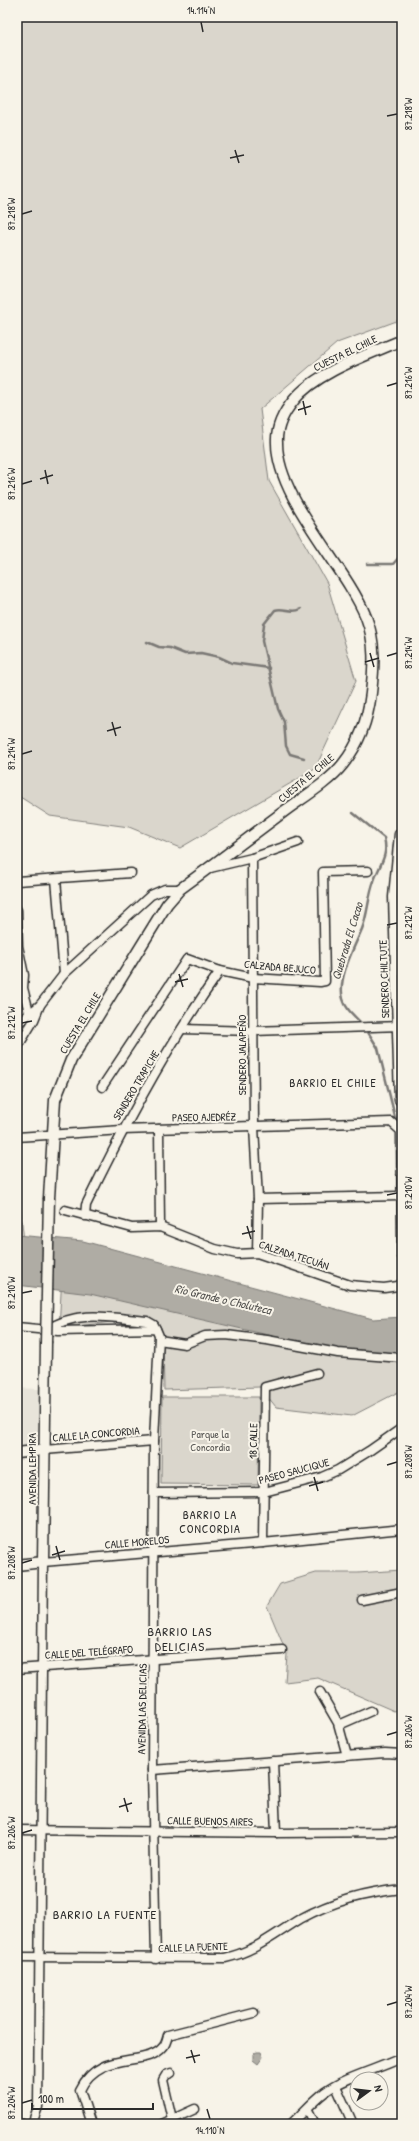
<svg xmlns="http://www.w3.org/2000/svg" width="419" height="2141" viewBox="0 0 419 2141" font-family="'Patrick Hand',sans-serif">
  <style>
    .built { fill: #e8e4da }
    .green { fill: #dad6cc; stroke: #82807c }
    .water { fill: #afaca4; stroke: #7a7874 }
    .lines { fill: none; stroke-linecap: round; stroke-linejoin: round }
    .stream { stroke: #7a7874; stroke-width: 2.5 }
    .minor-casing { stroke: #2b2b2b; stroke-width: 11 }
    .major-casing { stroke: #2b2b2b; stroke-width: 13 }
    .minor { stroke: #f7f3e8; stroke-width: 8 }
    .major { stroke: #f7f3e8; stroke-width: 10 }
    .major-bridge-casing { stroke: #2b2b2b; stroke-width: 13; stroke-linecap: butt }
    .major-bridge { stroke: #f7f3e8; stroke-width: 10 }
    .ticks { fill: none; stroke: #2b2b2b; stroke-width: 1.5 }
    .labels { text-anchor: middle; dominant-baseline: central; stroke-width: 4; stroke-linejoin: round; paint-order: stroke }
    .street-label { font-size: 11px; fill: #2b2b2b; stroke: #f7f3e8 }
    .park-label { font-size: 11px; fill: #575653; stroke: #f7f3e8 }
    .water-label { font-size: 12px; font-style: italic; fill: #53524f; stroke: #f7f3e8 }
    .neighbourhood-label { font-size: 12px; letter-spacing: 1px; fill: #2b2b2b; stroke: #f7f3e8 }
    .quarter-label { font-size: 13px; letter-spacing: 1px; fill: #2b2b2b; stroke: #f7f3e8 }
    .neatline { fill: none; stroke: #2b2b2b; stroke-width: 1.5 }
    .ticks-label { font-size: 10px; text-anchor: middle; fill: #2b2b2b }
  </style>
  <rect width="100%" height="100%" fill="#f7f3e8"/>
  <filter id="ink" filterUnits="userSpaceOnUse"><feTurbulence type="fractalNoise" baseFrequency=".025" numOctaves="2"/><feDisplacementMap in="SourceGraphic" scale="8" xChannelSelector="R" yChannelSelector="G"/><feConvolveMatrix kernelMatrix="1 2 1 2 8 2 1 2 1" color-interpolation-filters="sRGB"/></filter>
  <g filter="url(#ink)">
    <path class="built" d="M17,1388L39,1389V1445L17,1447Z"/>
    <g class="green">
      <path d="M17,17H402V319L337,343L260,409L269,481L327,583L356,681L315,769L180,848L129,827L50,816L17,795Z"/>
      <path d="M17,1176L25,1251H17Z"/>
      <path d="M62,1276L402,1353V1390L352,1416L276,1407L260,1387L164,1390L163,1341L150,1332L126,1331L112,1322L59,1328Z"/>
      <path d="M162,1397H259L258,1485L161,1484Z"/>
      <path d="M402,1570V1709L394,1711L318,1678L285,1682L287,1654L267,1606L280,1584L316,1573H358Z"/>
    </g>
    <g class="water">
      <path d="M17,1235L83,1241L373,1319L402,1317V1356L342,1352L90,1294L17,1285Z"/>
      <path d="M257,2052H261L263,2057L258,2064L253,2060V2054Z"/>
    </g>
    <g class="lines">
      <g class="stream">
        <path d="M367,564H393L402,554"/>
        <path d="M301,609C292,614 284,607 275,610L264,624L262,641L278,709L284,722L286,746L290,754L304,758"/>
        <path d="M147,642L159,647L170,648L185,654L201,653L219,657L232,663L269,668"/>
        <path d="M353,813L384,838C389,856 379,865 374,881C368,897 368,914 362,929C354,948 337,979 343,999C346,1010 355,1016 363,1025"/>
        <path d="M366,1029L378,1048L395,1117L402,1123"/>
      </g>
      <defs>
        <g id="minor">
          <path d="M399,834L393,897L399,1100"/>
          <path d="M252,858L254,1127L258,1199L257,1253"/>
          <path d="M210,868L252,858L298,842"/>
          <path d="M56,879L64,974"/>
          <path d="M17,881L131,873"/>
          <path d="M17,910L18,946L24,975L23,988L29,1012"/>
          <path d="M17,1024L40,1005L64,974L151,895L165,889H180"/>
          <path d="M182,1029L253,1031L401,1026"/>
          <path d="M17,1048L34,1020L40,1005"/>
          <path d="M102,1087L187,959L220,971L253,978L320,982L325,981L323,872L368,871"/>
          <path d="M159,1129L160,1227"/>
          <path d="M17,1137L122,1130L391,1122L401,1131L402,1256"/>
          <path d="M258,1199L400,1196"/>
          <path d="M65,1210L132,1228L160,1227L215,1249L237,1254L257,1253L350,1285L384,1288L398,1286L402,1283"/>
          <path d="M85,1216L86,1205C125,1124 168,1044 220,971"/>
          <path d="M17,1327L58,1331L156,1329L159,1336L154,1441L152,1770L156,1959"/>
          <path d="M47,1330C77,1309 113,1318 147,1321L154,1325L156,1329"/>
          <path d="M159,1340L185,1344L205,1336L226,1335L267,1340L338,1353L402,1358"/>
          <path d="M44,1450L154,1441"/>
          <path d="M154,1493L264,1492L322,1477L338,1470L369,1451L402,1428"/>
          <path d="M263,1543L265,1387L317,1373"/>
          <path d="M362,1600L402,1592"/>
          <path d="M17,1669L282,1650"/>
          <path d="M320,1692L338,1723L347,1756"/>
          <path d="M339,1725L371,1711"/>
          <path d="M273,1761L276,1833"/>
          <path d="M152,1770L385,1753L402,1754"/>
          <path d="M17,1830L276,1833L402,1832"/>
          <path d="M17,1957L225,1958C254,1952 275,1934 300,1919C333,1901 365,1893 402,1889"/>
          <path d="M171,2073L166,2075L163,2080L172,2119"/>
          <path d="M336,2086L353,2124"/>
          <path d="M308,2110L315,2124"/>
          <path d="M20,2124H23"/>
          <path d="M32,2124L38,2107L43,1562L263,1543L402,1529"/>
          <path d="M91,2124L80,2090C99,2049 146,2068 163,2047C166,2044 167,2039 168,2035L254,2013"/>
          <path d="M162,2124L195,2109"/>
          <path d="M291,2124C302,2114 313,2101 325,2092C346,2077 375,2070 399,2059H402"/>
        </g>
        <g id="major">
          <path d="M49,1198L55,1100L71,1060L167,904L180,889C216,863 251,836 286,810C304,797 330,781 343,764C359,744 368,718 371,693C374,667 376,643 366,617C345,565 277,499 277,443C276,426 284,412 294,400C316,372 370,354 402,340"/>
          <path d="M17,1453L44,1450"/>
          <path d="M17,1565L43,1562L46,1343"/>
        </g>
      </defs>
      <use href="#minor" class="minor-casing"/>
      <use href="#major" class="major-casing"/>
      <use href="#minor" class="minor"/>
      <use href="#major" class="major"/>
      <defs>
        <path id="major-bridge" d="M46,1343L49,1198"/>
      </defs>
      <use href="#major-bridge" class="major-bridge-casing"/>
      <use href="#major-bridge" class="major-bridge"/>
    </g>
  </g>
  <path class="ticks" d="M201,22L203,32M387,116L397,114M235,150L239,163M230,158L244,155M22,214L32,211M387,386L397,383M303,401L306,415M298,410L311,406M45,470L48,484M40,479L53,475M22,484L32,481M370,653L374,667M387,656L397,653M365,662L379,658M112,722L116,736M107,731L121,727M22,754L32,751M387,925L397,923M179,974L183,987M175,982L188,979M22,1023L32,1021M387,1195L397,1193M247,1226L251,1239M242,1234L255,1231M22,1293L32,1291M387,1465L397,1462M314,1477L318,1491M309,1486L323,1482M56,1546L60,1560M52,1555L65,1551M22,1563L32,1560M387,1735L397,1732M124,1798L128,1812M119,1807L132,1803M22,1833L32,1830M387,2005L397,2002M191,2050L195,2063M186,2058L200,2055M22,2103L32,2100M207,2109L210,2119"/>
  <g class="labels">
    <g class="street-label">
      <text transform="translate(345 353) rotate(-26)">CUESTA EL CHILE</text>
      <text transform="translate(306 778) rotate(-40)">CUESTA EL CHILE</text>
      <text transform="translate(280 967) rotate(5)">CALZADA BEJUCO</text>
      <text transform="translate(384 979) rotate(-92)">SENDERO CHILTUTE</text>
      <text transform="translate(80 1023) rotate(-59)">CUESTA EL CHILE</text>
      <text transform="translate(242 1055) rotate(-90)">SENDERO JALAPEÑO</text>
      <text transform="translate(136 1085) rotate(-59)">SENDERO TRAPICHE</text>
      <text transform="translate(204 1117) rotate(-1)">PASEO AJEDRÉZ</text>
      <text transform="translate(294 1255) rotate(18)">CALZADA TECUÁN</text>
      <text transform="translate(96 1434) rotate(-5)">CALLE LA CONCORDIA</text>
      <text transform="translate(253 1441) rotate(-89)">18 CALLE</text>
      <text transform="translate(32 1469) rotate(-90)">AVENIDA LEMPIRA</text>
      <text transform="translate(294 1471) rotate(-15)">PASEO SAUCIQUE</text>
      <text transform="translate(137 1542) rotate(-5)">CALLE MORELOS</text>
      <text transform="translate(89 1652) rotate(-4)">CALLE DEL TELÉGRAFO</text>
      <text transform="translate(142 1709) rotate(-89)">AVENIDA LAS DELICIAS</text>
      <text transform="translate(210 1821) rotate(1)">CALLE BUENOS AIRES</text>
      <text transform="translate(193 1947) rotate(-2)">CALLE LA FUENTE</text>
    </g>
    <g class="park-label">
      <text x="210" y="1434">Parque la<tspan x="210" dy="13">Concordia</tspan></text>
    </g>
    <g class="water-label">
      <text transform="translate(347 941) rotate(-73)">Quebrada El Cacao</text>
      <text transform="translate(223 1299) rotate(13)">Río Grande o Choluteca</text>
    </g>
    <g class="neighbourhood-label">
      <text x="333" y="1082">BARRIO EL CHILE</text>
      <text x="210" y="1514">BARRIO LA<tspan x="210" dy="14">CONCORDIA</tspan></text>
    </g>
    <g class="quarter-label">
      <text x="180" y="1631">BARRIO LAS<tspan x="180" dy="15">DELICIAS</tspan></text>
      <text x="105" y="1914">BARRIO LA FUENTE</text>
    </g>
  </g>
  <rect width="419" height="2141" fill="none" stroke="#f7f3e8" stroke-width="44"/>
  <g transform="translate(369 2091) rotate(75)"><circle r="19" fill="#f7f3e8" stroke="#a5a39c"/>
  <path d="M0-3L7 15L0 10L-7 15Z" fill="#2b2b2b"/>
  <text y="-6" font-size="11" font-weight="bold" text-anchor="middle" fill="#2b2b2b">N</text>
  </g>
  <path d="M32 2103v6h121v-6" fill="none" stroke="#2b2b2b" stroke-width="2"/>
  <text x="38" y="2103" font-size="12" fill="#2b2b2b" stroke="#f7f3e8" stroke-width="3" paint-order="stroke">100 m</text>
  <rect x="22" y="22" width="375" height="2097" class="neatline"/>
  <g class="ticks-label">
    <text x="201" y="14">14.114°N</text>
    <text transform="translate(408 114) rotate(-90)" y="4">87.218°W</text>
    <text transform="translate(11 214) rotate(-90)" y="4">87.218°W</text>
    <text transform="translate(408 383) rotate(-90)" y="4">87.216°W</text>
    <text transform="translate(11 484) rotate(-90)" y="4">87.216°W</text>
    <text transform="translate(408 653) rotate(-90)" y="4">87.214°W</text>
    <text transform="translate(11 754) rotate(-90)" y="4">87.214°W</text>
    <text transform="translate(408 923) rotate(-90)" y="4">87.212°W</text>
    <text transform="translate(11 1023) rotate(-90)" y="4">87.212°W</text>
    <text transform="translate(408 1193) rotate(-90)" y="4">87.210°W</text>
    <text transform="translate(11 1293) rotate(-90)" y="4">87.210°W</text>
    <text transform="translate(408 1462) rotate(-90)" y="4">87.208°W</text>
    <text transform="translate(11 1563) rotate(-90)" y="4">87.208°W</text>
    <text transform="translate(408 1732) rotate(-90)" y="4">87.206°W</text>
    <text transform="translate(11 1833) rotate(-90)" y="4">87.206°W</text>
    <text transform="translate(408 2002) rotate(-90)" y="4">87.204°W</text>
    <text transform="translate(11 2103) rotate(-90)" y="4">87.204°W</text>
    <text x="210" y="2134">14.110°N</text>
  </g>
</svg>
